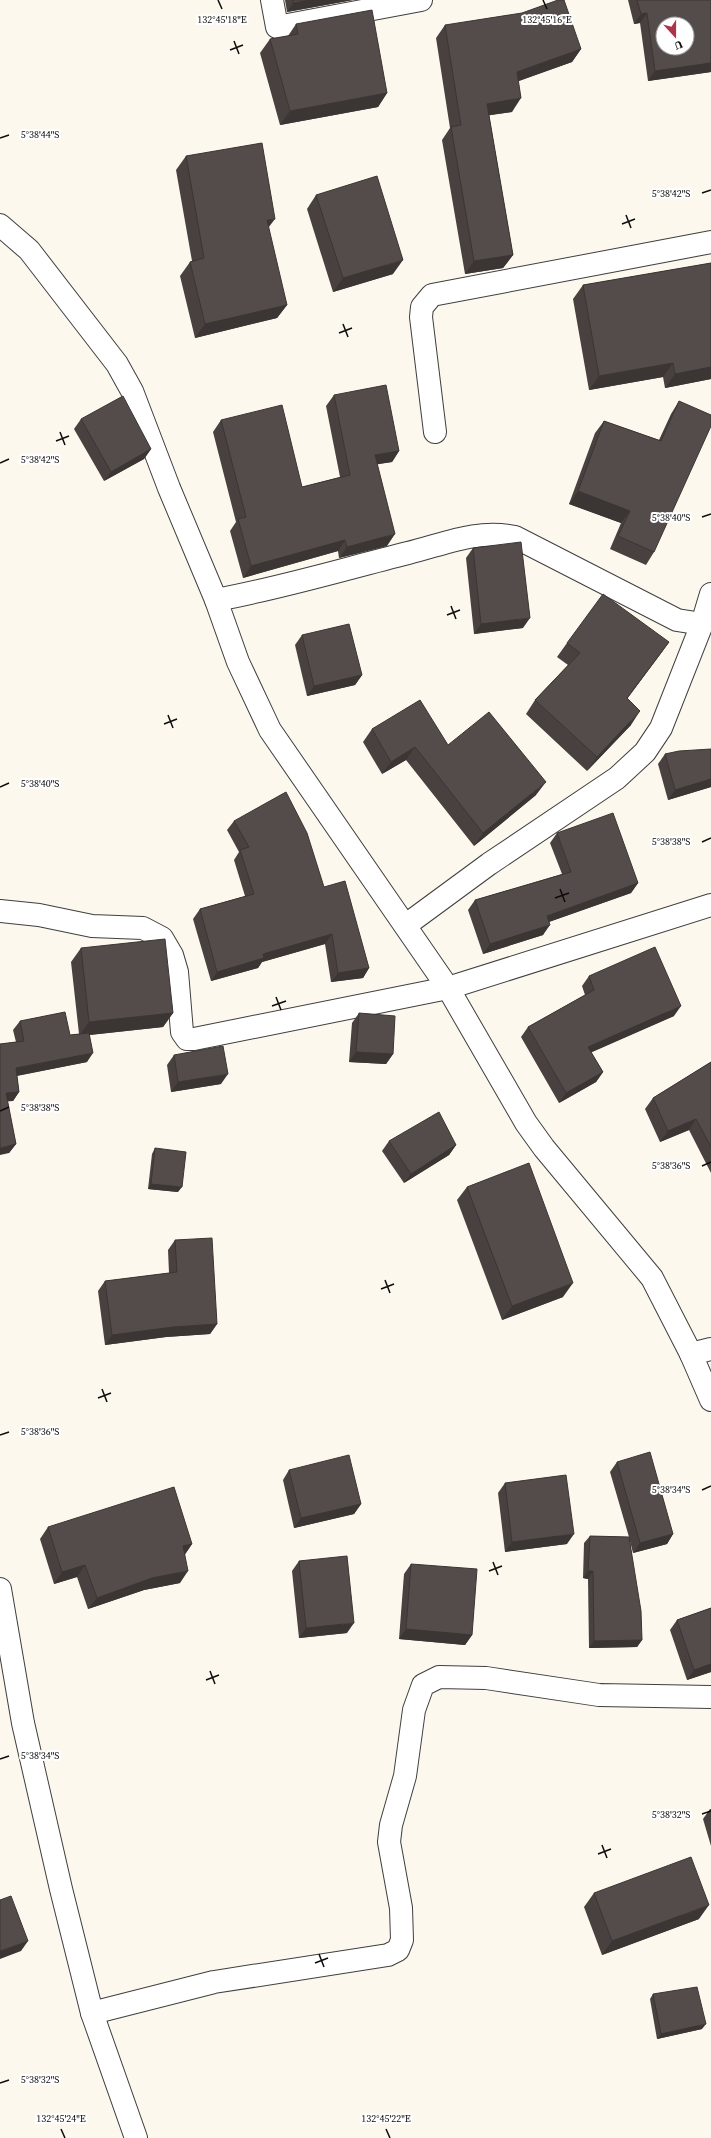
<svg xmlns="http://www.w3.org/2000/svg" width="711" height="2138" viewBox="0 0 711 2138" font-family="'Source Serif 4',serif">
  <style>
    .lines { fill: none; stroke-linecap: round; stroke-linejoin: round }
    .minor-casing { stroke: #3f3f3f; stroke-width: 24 }
    .minor { stroke: #fff; stroke-width: 22 }
    .wall { fill: #484140 }
    .shaded-wall { fill: #3b3534 }
    .building { fill: #544c4a; stroke: #3b3534; fill-rule: evenodd }
    .ticks { fill: none; stroke: #0c0c0c; stroke-width: 1.5 }
    .ticks-label { font-size: 10px; text-anchor: middle; fill: #0c0c0c; stroke: #fff; stroke-width: 4; stroke-linejoin: round; paint-order: stroke }
  </style>
  <rect width="100%" height="100%" fill="#fdf8ed"/>
  <g class="lines">
    <defs>
      <g id="minor">
        <path d="M272,0L277,27L421,0"/>
        <path d="M0,225L29,250L117,364L132,391L169,488L216,600L238,662L270,730L448,988L526,1123L544,1148L652,1278L691,1354L711,1400"/>
        <path d="M435,432L421,317L422,307L432,295L711,242"/>
        <path d="M216,600C281,588 344,569 408,553C445,544 476,529 515,537L677,620L702,624L711,594"/>
        <path d="M0,911L39,915L92,926L143,928L162,938L172,955L177,972L182,1032L187,1039H194L448,988L711,905"/>
        <path d="M406,925L489,864L617,778L645,752L661,728L702,624"/>
        <path d="M691,1354L711,1349"/>
        <path d="M0,1589L23,1723L61,1889L92,2013L136,2138"/>
        <path d="M92,2013L214,1982L388,1955L398,1950L402,1940L401,1908L389,1842L391,1825L405,1776L414,1710L423,1685L439,1677L486,1678L599,1695L711,1697"/>
      </g>
    </defs>
    <use href="#minor" class="minor-casing"/>
    <use href="#minor" class="minor"/>
  </g>
  <g class="wall">
    <path d="M285,0H353L287,12Z"/>
    <path d="M628,0H711V72L648,81L640,23L634,24Z"/>
    <path d="M296,24L387,93L378,107L280,125L260,53L270,39L288,36Z"/>
    <path d="M445,25L581,49L572,62L518,81L512,112L489,115L513,255L503,268L465,274L442,140L450,128L436,38Z"/>
    <path d="M186,156L287,305L277,318L195,338L180,276L190,262L192,261L176,170Z"/>
    <path d="M316,195L393,274L333,292L307,209Z"/>
    <path d="M711,263V379L665,388L663,377L589,390L573,299L583,285Z"/>
    <path d="M334,395L399,451L392,462L377,464L387,546L339,558L338,551L243,578L230,531L236,522L213,432L221,420L302,487L340,477L326,406Z"/>
    <path d="M679,401L654,552L646,565L610,549L621,523L569,504L595,433L604,421L659,440L671,414Z"/>
    <path d="M81,419L151,449L144,459L104,481L74,429Z"/>
    <path d="M473,548L523,628L474,634L466,558Z"/>
    <path d="M302,635L362,675L355,685L307,696L295,645Z"/>
    <path d="M669,642L627,699L631,725L587,771L526,714L535,700L568,665L557,657L567,643Z"/>
    <path d="M372,729L448,745L536,795L474,846L406,760L382,774L363,742Z"/>
    <path d="M711,749V787L668,800L658,764L665,754Z"/>
    <path d="M234,821L324,887L369,968L363,978L331,982L325,944L262,962L258,968L211,981L193,919L200,909L245,896L234,860L239,852L227,830Z"/>
    <path d="M557,833L638,883L631,893L549,922L543,935L483,954L468,910L475,900L562,874L550,843Z"/>
    <path d="M81,948L173,1013L163,1027L90,1035L87,1062L17,1076L19,1092L13,1101H7L16,1144L9,1153L0,1044L16,1042L13,1030L20,1021L70,1035L79,1034L71,962Z"/>
    <path d="M589,976L674,1016L591,1052L603,1072L596,1082L559,1103L521,1037L528,1027L585,995L582,986Z"/>
    <path d="M359,1013L393,1054L386,1064L349,1062L352,1023Z"/>
    <path d="M174,1055L221,1084L171,1092L167,1065Z"/>
    <path d="M711,1062V1173L689,1130L660,1142L645,1109L653,1098Z"/>
    <path d="M389,1141L456,1145L449,1155L404,1183L382,1151Z"/>
    <path d="M155,1148L178,1192L148,1189L152,1154Z"/>
    <path d="M467,1187L563,1297L502,1320L457,1200Z"/>
    <path d="M175,1240L217,1324L210,1334L166,1337L105,1345L98,1291L105,1281L169,1273L168,1250Z"/>
    <path d="M617,1462L673,1534L667,1544L633,1553L630,1541L642,1640L637,1647L589,1648L588,1579L583,1578L584,1543L590,1536L629,1537L610,1472Z"/>
    <path d="M289,1470L361,1504L354,1514L294,1528L283,1480Z"/>
    <path d="M505,1483L567,1544L505,1552L498,1493Z"/>
    <path d="M48,1527L192,1544L185,1554L180,1583L144,1590L88,1609L77,1577L54,1584L40,1539Z"/>
    <path d="M299,1561L347,1633L299,1638L292,1571Z"/>
    <path d="M411,1564L472,1635L465,1645L399,1639L404,1574Z"/>
    <path d="M711,1608V1672L687,1680L670,1630L677,1620Z"/>
    <path d="M710,1809H711V1846L703,1819Z"/>
    <path d="M594,1893L699,1919L602,1955L584,1907Z"/>
    <path d="M653,1994L702,2029L657,2039L650,1999Z"/>
  </g>
  <g class="shaded-wall">
    <path d="M311,0H353L287,12L293,3Z"/>
    <path d="M647,13L640,23L634,24L641,14Z"/>
    <path d="M581,49L572,62L508,85L517,72Z"/>
    <path d="M711,63V72L648,81L655,71Z"/>
    <path d="M387,93L378,107L280,125L290,111Z"/>
    <path d="M521,98L512,112L478,117L487,104Z"/>
    <path d="M275,219L265,232L267,220Z"/>
    <path d="M513,255L503,268L465,274L474,261Z"/>
    <path d="M403,260L393,274L333,292L343,278Z"/>
    <path d="M287,305L277,318L195,338L205,324Z"/>
    <path d="M673,363L663,377L589,390L599,376Z"/>
    <path d="M711,367V379L665,388L675,374Z"/>
    <path d="M151,449L144,459L104,481L111,472Z"/>
    <path d="M399,451L392,462L367,466L375,455Z"/>
    <path d="M578,491L630,511L621,523L569,504Z"/>
    <path d="M395,534L387,546L339,558L347,547Z"/>
    <path d="M345,540L338,551L243,578L251,566Z"/>
    <path d="M530,618L523,628L474,634L481,624Z"/>
    <path d="M669,642L659,656L617,712L627,698Z"/>
    <path d="M362,675L355,685L307,696L314,686Z"/>
    <path d="M640,711L631,725L587,771L597,757Z"/>
    <path d="M415,747L406,760L382,774L391,762Z"/>
    <path d="M711,779V787L668,800L675,790Z"/>
    <path d="M546,782L536,795L474,846L483,833Z"/>
    <path d="M638,883L631,893L540,925L547,916Z"/>
    <path d="M550,925L543,935L483,954L490,944Z"/>
    <path d="M332,934L325,944L262,962L258,968L211,981L217,972L263,954Z"/>
    <path d="M369,968L363,978L331,982L338,973Z"/>
    <path d="M681,1006L674,1016L581,1057L588,1047Z"/>
    <path d="M173,1013L163,1027L79,1036L89,1022Z"/>
    <path d="M356,1052L393,1054L386,1064L349,1062Z"/>
    <path d="M93,1053L87,1062L10,1077L16,1068Z"/>
    <path d="M603,1072L596,1082L559,1103L566,1093Z"/>
    <path d="M228,1074L221,1084L171,1092L178,1082Z"/>
    <path d="M19,1092L13,1101L0,1102L6,1093Z"/>
    <path d="M696,1119L689,1130L660,1142L668,1131Z"/>
    <path d="M16,1144L9,1153L0,1155V1148Z"/>
    <path d="M456,1145L449,1155L404,1183L411,1174Z"/>
    <path d="M151,1184L182,1187L178,1192L148,1189Z"/>
    <path d="M573,1283L563,1297L502,1320L512,1306Z"/>
    <path d="M217,1324L210,1334L166,1337L105,1345L112,1335L173,1327Z"/>
    <path d="M361,1504L354,1514L294,1528L301,1518Z"/>
    <path d="M574,1534L567,1544L505,1552L512,1542Z"/>
    <path d="M673,1534L667,1544L633,1553L640,1543Z"/>
    <path d="M192,1544L184,1556L183,1546Z"/>
    <path d="M85,1565L77,1577L54,1584L62,1572Z"/>
    <path d="M188,1571L180,1583L144,1590L88,1609L97,1598L152,1578Z"/>
    <path d="M588,1571H593L588,1579L583,1578Z"/>
    <path d="M354,1623L347,1633L299,1638L306,1628Z"/>
    <path d="M406,1629L472,1635L465,1645L399,1639Z"/>
    <path d="M642,1640L637,1647L589,1648L594,1641Z"/>
    <path d="M711,1664V1672L687,1680L694,1670Z"/>
    <path d="M709,1905L699,1919L602,1955L612,1941Z"/>
    <path d="M28,1941L21,1951L0,1959V1951Z"/>
    <path d="M706,2024L702,2029L657,2039L661,2034Z"/>
  </g>
  <g class="building">
    <path d="M293,0H311L293,3Z"/>
    <path d="M558,0H564L581,49L517,72L521,98L487,104L513,255L474,261L451,127L461,125L445,25L522,13Z"/>
    <path d="M637,0H711V63L655,71L647,13L641,14ZM663,24H687V48H663Z"/>
    <path d="M372,10L387,93L290,111L270,39L298,34L296,24Z"/>
    <path d="M262,143L275,219L267,220L287,305L205,324L190,262L204,258L186,156Z"/>
    <path d="M377,176L403,260L343,278L316,195Z"/>
    <path d="M711,263V367L675,374L673,363L599,376L583,285Z"/>
    <path d="M386,385L399,451L375,455L395,534L347,547L345,540L251,566L238,519L246,517L221,420L282,405L302,487L350,475L334,395Z"/>
    <path d="M123,396L151,449L111,472L81,419Z"/>
    <path d="M679,401L711,415V426L654,552L618,536L630,511L578,491L604,421L661,441Z"/>
    <path d="M521,542L530,618L481,624L473,548Z"/>
    <path d="M603,594L669,642L627,698L640,711L597,757L535,700L580,653L567,643Z"/>
    <path d="M349,624L362,675L314,686L302,635Z"/>
    <path d="M420,700L448,745L489,712L546,782L483,833L415,747L391,762L372,729Z"/>
    <path d="M711,749V779L675,790L665,754L679,751Z"/>
    <path d="M286,792L307,833L324,887L345,881L369,968L338,973L332,934L263,954L264,958L217,972L200,909L254,894L240,850L249,847L234,821Z"/>
    <path d="M613,813L638,883L547,916L550,925L490,944L475,900L571,872L557,833Z"/>
    <path d="M165,939L173,1013L89,1022L81,948Z"/>
    <path d="M655,947L681,1006L588,1047L603,1072L566,1093L528,1027L594,990L589,976Z"/>
    <path d="M65,1012L70,1035L89,1033L93,1053L16,1068L19,1092L6,1093L16,1144L0,1148V1044L24,1041L20,1021Z"/>
    <path d="M359,1013L395,1016L393,1054L356,1052Z"/>
    <path d="M223,1046L228,1074L178,1082L174,1055Z"/>
    <path d="M711,1062V1147L696,1119L668,1131L653,1098Z"/>
    <path d="M439,1112L456,1145L411,1174L389,1141Z"/>
    <path d="M155,1148L186,1152L182,1187L151,1184Z"/>
    <path d="M529,1163L573,1283L512,1306L467,1187Z"/>
    <path d="M212,1238L217,1324L173,1327L112,1335L105,1281L177,1272L175,1240Z"/>
    <path d="M650,1452L673,1534L640,1543L617,1462Z"/>
    <path d="M349,1455L361,1504L301,1518L289,1470Z"/>
    <path d="M566,1475L574,1534L512,1542L505,1483Z"/>
    <path d="M174,1487L192,1544L183,1546L188,1571L152,1578L97,1598L85,1565L62,1572L48,1527Z"/>
    <path d="M590,1536L629,1537L641,1611L642,1640L594,1641L593,1571H588Z"/>
    <path d="M347,1556L354,1623L306,1628L299,1561Z"/>
    <path d="M411,1564L477,1569L472,1635L406,1629Z"/>
    <path d="M711,1608V1664L694,1670L677,1620Z"/>
    <path d="M691,1857L709,1905L612,1941L594,1893Z"/>
    <path d="M11,1896L28,1941L0,1951V1900Z"/>
    <path d="M697,1987L706,2024L661,2034L653,1994Z"/>
  </g>
  <path class="ticks" d="M218,0L222,9M543,0L547,9M234,41L239,54M230,50L243,45M0,138L9,135M702,193L711,190M626,215L631,228M622,224L635,219M343,324L348,337M339,333L352,328M60,432L65,445M56,441L69,436M0,463L9,459M702,517L711,514M451,606L456,619M447,615L460,610M168,715L173,728M164,724L177,719M0,787L9,783M702,842L711,838M560,889L565,902M555,898L569,893M276,997L281,1010M272,1006L286,1001M0,1111L9,1107M702,1166L711,1162M385,1280L390,1293M381,1289L394,1284M102,1389L107,1402M98,1398L111,1393M0,1435L9,1432M702,1490L711,1486M493,1562L498,1575M489,1571L502,1566M210,1671L215,1684M206,1680L219,1675M0,1759L9,1756M702,1814L711,1811M602,1845L607,1858M598,1854L611,1849M319,1954L324,1967M315,1963L328,1958M0,2083L9,2080M61,2129L65,2138M386,2129L390,2138"/>
  <g class="ticks-label">
    <text x="222" y="23">132°45'18"E</text>
    <text x="547" y="23">132°45'16"E</text>
    <text x="40" y="138">5°38'44"S</text>
    <text x="671" y="197">5°38'42"S</text>
    <text x="40" y="463">5°38'42"S</text>
    <text x="671" y="521">5°38'40"S</text>
    <text x="40" y="787">5°38'40"S</text>
    <text x="671" y="845">5°38'38"S</text>
    <text x="40" y="1111">5°38'38"S</text>
    <text x="671" y="1169">5°38'36"S</text>
    <text x="40" y="1435">5°38'36"S</text>
    <text x="671" y="1493">5°38'34"S</text>
    <text x="40" y="1759">5°38'34"S</text>
    <text x="671" y="1818">5°38'32"S</text>
    <text x="40" y="2083">5°38'32"S</text>
    <text x="61" y="2122">132°45'24"E</text>
    <text x="386" y="2122">132°45'22"E</text>
  </g>
  <g transform="translate(675 36) rotate(159)"><circle r="19" fill="#ffffff" stroke="#9e9e9e"/>
  <path d="M0-3L7 15L0 10L-7 15Z" fill="#ac344a"/>
  <text y="-6" font-size="11" font-weight="bold" text-anchor="middle" fill="#0c0c0c">U</text>
  </g>
</svg>
